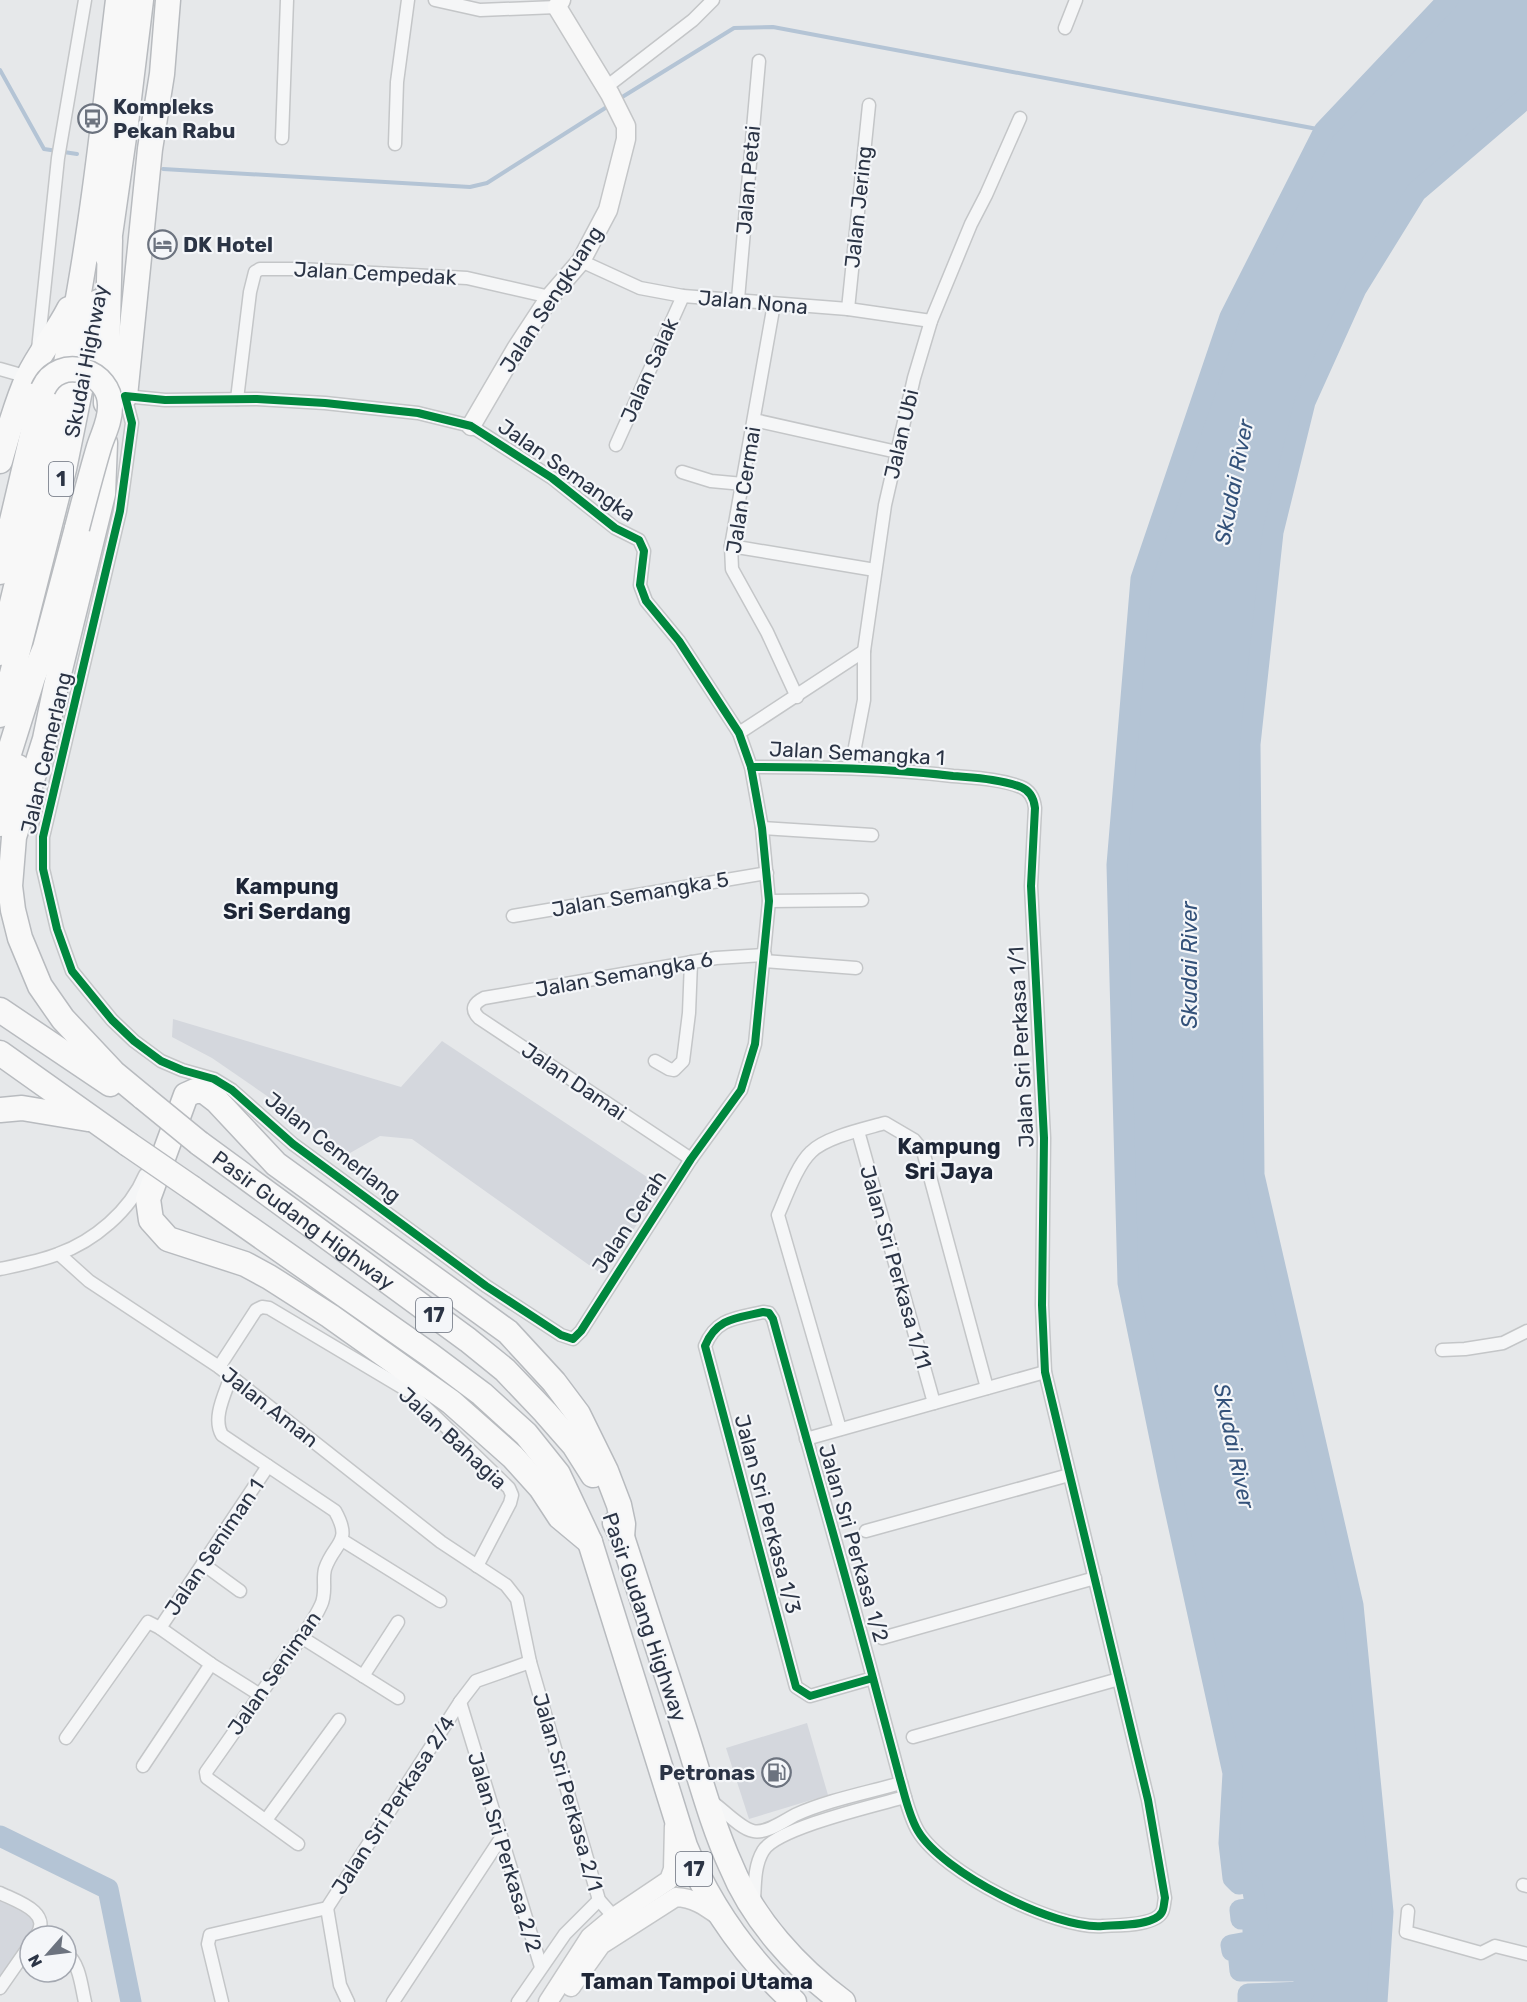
<svg xmlns="http://www.w3.org/2000/svg" width="1527" height="2002" viewBox="0 0 1527 2002" font-family="Rubik,sans-serif">
  <style>
    .built { fill: #d4d7dd }
    .water { fill: #b4c4d5 }
    .lines { fill: none; stroke-linecap: round; stroke-linejoin: round }
    .stream { stroke: #b4c4d5; stroke-width: 4 }
    .river { stroke: #b4c4d5; stroke-width: 21 }
    .street-casing { stroke: #c4c6c8; stroke-width: 15 }
    .secondary-casing { stroke: #c4c6c8; stroke-width: 21 }
    .highway-casing { stroke: #b8bbbf; stroke-width: 27 }
    .street { stroke: #f5f6f7; stroke-width: 12 }
    .secondary { stroke: #f8f8f8; stroke-width: 18 }
    .highway { stroke: #f8f8f8; stroke-width: 24 }
    .highway-bridge-casing { stroke: #b8bbbf; stroke-width: 27; stroke-linecap: butt }
    .highway-bridge { stroke: #f8f8f8; stroke-width: 24 }
    .cycleway-casing { stroke: #f4f6f9; stroke-width: 11 }
    .cycleway { stroke: #00873e; stroke-width: 8 }
    .labels { text-anchor: middle; dominant-baseline: central; stroke-width: 4.5; stroke-linejoin: round; paint-order: stroke }
    .shield { fill: #f4f6f9; stroke: #676e7b; stroke-width: 1.5 }
    .shield-label { font-size: 20px; font-weight: bold; fill: #2b3445 }
    .poi-label { font-size: 21px; font-weight: bold; fill: #2b3445; stroke: #f4f6f9; text-anchor: start }
    .street-label { font-size: 21px; fill: #2b3445; stroke: #f4f6f9 }
    .water-label { font-size: 22px; font-style: italic; fill: #34527a; stroke: #f4f6f9 }
    .neighbourhood-label { font-size: 22px; font-weight: bold; fill: #1d2536; stroke: #f4f6f9 }
  </style>
  <rect width="100%" height="100%" fill="#e6e8ea"/>
  <g class="built">
    <path d="M173,1019L401,1087L442,1041L662,1187L603,1275L412,1139L380,1136L350,1153L212,1058L172,1037Z"/>
    <path d="M807,1723L828,1795L749,1819L726,1748Z"/>
    <path d="M0,1898L32,1914L36,1922L32,1936L0,1982Z"/>
  </g>
  <path class="water" d="M1448,0H1527V97L1416,192L1356,289L1305,402L1273,532L1250,744L1254,1175L1353,1605L1383,1912L1377,2002H1248V1994L1304,1991V1971H1240L1238,1951H1232L1231,1945L1253,1941V1927L1258,1926L1257,1917L1241,1919L1240,1910L1256,1907L1252,1886L1247,1882L1239,1884L1233,1878L1229,1843L1233,1773L1170,1487L1128,1283L1117,865L1141,579L1230,317L1324,131Z"/>
  <g class="lines">
    <g class="stream">
      <path d="M0,70L44,149L77,154"/>
      <path d="M619,99L734,28L773,27L1328,131"/>
      <path d="M163,169L470,187L487,183L610,105"/>
    </g>
    <g class="river">
      <path d="M0,1836L108,1889L131,2002"/>
      <path d="M1248,2002V1994L1304,1992V1971H1240L1238,1951H1232L1231,1945L1253,1941V1927L1258,1926L1257,1916L1241,1919L1240,1910L1256,1908L1252,1886L1247,1882L1239,1884L1233,1878L1229,1843L1233,1773L1170,1487L1128,1283L1117,865L1141,579L1230,317L1324,131L1448,0"/>
      <path d="M1377,2002L1383,1912L1353,1605L1254,1175L1250,744L1273,532L1305,402L1356,289L1416,192L1527,97"/>
    </g>
    <defs>
      <g id="street">
        <path d="M435,0L480,10L557,7"/>
        <path d="M1065,28L1076,0"/>
        <path d="M605,88L693,20L713,0"/>
        <path d="M282,138L287,0"/>
        <path d="M395,144L397,82L408,0"/>
        <path d="M581,261L640,288L683,296L848,309L931,321"/>
        <path d="M738,299L759,61"/>
        <path d="M774,304L731,546L732,569L767,632L797,697"/>
        <path d="M848,309L869,105"/>
        <path d="M38,349L58,158L85,0"/>
        <path d="M0,369L28,377"/>
        <path d="M125,396L165,400L257,399L325,403L418,413L471,426L552,478L615,528L639,540L644,551L640,585L646,601L679,641L739,733L751,767L762,828L769,901L755,1044L741,1090L691,1159L581,1331L573,1339L561,1335L486,1286L293,1144L232,1090L214,1079L182,1070L161,1061L134,1041L112,1020L72,971L57,929L43,869V837L120,511L132,423Z"/>
        <path d="M237,399L250,292L255,272L260,269H300L467,278L550,297"/>
        <path d="M754,420L897,452"/>
        <path d="M616,445L683,296"/>
        <path d="M682,472L711,481L743,484"/>
        <path d="M731,546L875,570"/>
        <path d="M739,733L864,651"/>
        <path d="M751,767C818,767 886,768 953,776C975,778 1000,779 1021,787C1031,791 1034,799 1035,808L1031,886L1044,1138L1042,1305L1045,1372L1148,1800L1165,1898C1164,1902 1164,1909 1162,1912C1155,1926 1117,1925 1103,1926C1055,1930 942,1872 918,1831C909,1816 905,1796 900,1779C891,1746 882,1712 873,1678C841,1558 806,1439 773,1319L769,1313L763,1312C737,1318 716,1318 705,1346L796,1687L810,1696L873,1678"/>
        <path d="M851,768L864,700V651L885,505L914,378L931,321L971,224L986,195L1020,118"/>
        <path d="M762,828L872,835"/>
        <path d="M769,901L862,900"/>
        <path d="M513,916L767,873"/>
        <path d="M764,961L856,968"/>
        <path d="M655,1061L669,1069L674,1070L683,1061L689,1013L691,962"/>
        <path d="M858,1131L934,1403"/>
        <path d="M691,1159L479,1018C470,1009 474,1003 484,998L716,958L765,955"/>
        <path d="M59,1254L89,1281L219,1367L441,1542L506,1585L517,1599L530,1662L599,1900L614,1917"/>
        <path d="M0,1269C19,1265 40,1261 58,1254C94,1241 130,1211 145,1175"/>
        <path d="M1442,1350L1465,1349L1503,1343L1527,1331"/>
        <path d="M219,1367L256,1310L262,1307L269,1308L410,1392L509,1488L512,1495L510,1503L477,1566"/>
        <path d="M231,1376C225,1394 212,1418 222,1435L335,1511C353,1543 334,1542 325,1569C322,1581 327,1593 321,1605C311,1627 294,1647 280,1666C255,1702 231,1737 206,1772L207,1778L298,1844"/>
        <path d="M840,1429L778,1215C786,1197 797,1165 811,1152C826,1137 864,1129 885,1123L914,1140L923,1151L987,1388"/>
        <path d="M806,1439L1045,1372"/>
        <path d="M866,1531L1069,1475"/>
        <path d="M342,1540L440,1601"/>
        <path d="M203,1564L240,1591"/>
        <path d="M160,1628L268,1466"/>
        <path d="M301,1637L398,1698"/>
        <path d="M882,1638L1095,1578"/>
        <path d="M363,1676L398,1622"/>
        <path d="M460,1702L541,1967"/>
        <path d="M913,1737L1119,1679"/>
        <path d="M66,1738L148,1622L160,1628L211,1664L260,1695"/>
        <path d="M143,1766L211,1664"/>
        <path d="M708,1799C721,1807 739,1828 753,1831C766,1834 784,1821 795,1815C828,1800 866,1793 901,1783"/>
        <path d="M266,1820L339,1720"/>
        <path d="M1523,1885L1527,1886"/>
        <path d="M0,1893C16,1901 53,1912 36,1936"/>
        <path d="M754,1901C755,1885 754,1866 763,1851C776,1828 877,1805 905,1797"/>
        <path d="M327,1908L340,1985L348,2002"/>
        <path d="M1408,1911L1406,1932L1481,1953L1495,1946L1527,1954"/>
        <path d="M66,1953C80,1964 81,1985 85,2002"/>
        <path d="M0,1988L30,1945"/>
        <path d="M222,2002L208,1944L210,1935L327,1908L460,1702L476,1681L530,1662"/>
        <path d="M393,2002L501,1838"/>
        <path d="M518,2002L565,1934L599,1900"/>
      </g>
      <g id="secondary">
        <path d="M471,426L516,349L550,297L581,261L608,210L626,139V126L610,94L557,7L561,0"/>
        <path d="M571,1987L601,1945L676,1897C694,1898 705,1906 719,1916"/>
        <path d="M548,2002L590,1937L614,1917L669,1880L673,1869L674,1826"/>
      </g>
      <g id="highway">
        <path d="M107,256L126,123L141,0"/>
        <path d="M125,396L150,149L162,74L168,0"/>
        <path d="M106,403L110,240"/>
        <path d="M105,443L103,494L56,686L45,739L14,837L10,886L13,910L20,938L40,986L63,1019L111,1070"/>
        <path d="M0,461C8,433 16,403 28,377C39,353 57,333 69,309"/>
        <path d="M0,572L43,389"/>
        <path d="M0,653C27,542 54,432 74,320C94,214 105,107 118,0"/>
        <path d="M0,715L10,682L64,469L98,302"/>
        <path d="M0,782L33,677L45,648L77,528"/>
        <path d="M0,824L18,767"/>
        <path d="M0,1010L110,1084"/>
        <path d="M0,1053L128,1144"/>
        <path d="M98,1060L144,1098"/>
        <path d="M0,1110L22,1108L88,1119"/>
        <path id="s1" d="M199,1143L468,1340L505,1370L545,1412L574,1445L593,1475"/>
        <path d="M192,1188L430,1355L482,1394L526,1434L558,1474L590,1542L685,1846C709,1905 747,1958 794,2002"/>
        <path d="M615,1523L622,1537C642,1600 663,1664 684,1728C699,1774 711,1822 731,1866C753,1920 797,1968 843,2002"/>
        <path d="M590,1542L560,1517L541,1488L513,1457L451,1402L330,1316L269,1277L245,1264L168,1239L151,1220L148,1199L186,1095L195,1091H204L217,1101L276,1164L508,1332L554,1382L578,1414L606,1471L619,1505L623,1524L622,1537"/>
      </g>
    </defs>
    <use href="#street" class="street-casing"/>
    <use href="#secondary" class="secondary-casing"/>
    <use href="#highway" class="highway-casing"/>
    <use href="#street" class="street"/>
    <use href="#secondary" class="secondary"/>
    <use href="#highway" class="highway"/>
    <defs>
      <g id="highway-bridge">
        <path d="M43,389C59,353 112,371 110,407C110,422 103,434 99,447C91,474 84,501 77,528"/>
        <path d="M144,1098L199,1143"/>
        <path d="M128,1144L192,1188"/>
      </g>
    </defs>
    <use href="#highway-bridge" class="highway-bridge-casing"/>
    <use href="#highway-bridge" class="highway-bridge"/>
    <defs>
      <g id="cycleway">
        <path d="M125,396L165,400L257,399L325,403L418,413L471,426L552,478L615,528L639,540L644,551L640,585L646,601L679,641L739,733L751,767L762,828L769,901L755,1044L741,1090L691,1159L581,1331L573,1339L561,1335L486,1286L293,1144L232,1090L214,1079L182,1070L161,1061L134,1041L112,1020L72,971L57,929L43,869V837L120,511L132,423Z"/>
        <path d="M751,767C818,767 886,768 953,776C975,778 1000,779 1021,787C1031,791 1034,799 1035,808L1031,886L1044,1138L1042,1305L1045,1372L1148,1800L1165,1898C1164,1902 1164,1909 1162,1912C1155,1926 1117,1925 1103,1926C1055,1930 942,1872 918,1831C909,1816 905,1796 900,1779C891,1746 882,1712 873,1678C841,1558 806,1439 773,1319L769,1313L763,1312C737,1318 716,1318 705,1346L796,1687L810,1696L873,1678"/>
      </g>
    </defs>
    <use href="#cycleway" class="cycleway-casing"/>
    <use href="#cycleway" class="cycleway"/>
  </g>
  <defs>
    <symbol id="bus-ring" viewBox="-11 -11 22 22"><circle r="9.5" fill="#f4f6f9" stroke="#6c737f" stroke-width="1.5"/><path d="M-5-6H5V4H4V6H2V4H-2V6H-4V4H-5ZM-3.5-4V0h7V-4ZM-3.5 1.2v1.5H-2V1.2ZM2 1.2v1.5H3.5V1.2Z" fill="#6c737f"/></symbol>
    <symbol id="hotel-ring" viewBox="-11 -11 22 22"><circle r="9.5" fill="#f4f6f9" stroke="#6c737f" stroke-width="1.5"/><path d="M-6-4.5h1.5V1H6V5H4.5V3h-9V5H-6ZM-4 0a1.8 1.8 0 1 1 3.6 0ZM.5 0V-2.5h3Q6-2.5 6 0Z" fill="#6c737f"/></symbol>
    <symbol id="fuel-ring" viewBox="-11 -11 22 22"><circle r="9.5" fill="#f4f6f9" stroke="#6c737f" stroke-width="1.5"/><path d="M-5.5-6h7V0h2V4h1.3V-2.5L3-4.5l.8-.8L6-3V5H2.5V1h-1V6h-7ZM-4.2-4.7v3.2H.2V-4.7Z" fill="#6c737f"/></symbol>
  </defs>
  <g fill-rule="evenodd">
    <use href="#bus-ring" x="76" y="102" width="33" height="33"/>
    <use href="#hotel-ring" x="146" y="228" width="33" height="33"/>
    <use href="#fuel-ring" x="760" y="1756" width="33" height="33"/>
  </g>
  <g class="labels">
    <g class="shield">
      <rect x="49" y="462" width="24" height="34" rx="4.5"/>
      <rect x="416" y="1298" width="36" height="34" rx="4.5"/>
      <rect x="676" y="1852" width="36" height="34" rx="4.5"/>
    </g>
    <g class="shield-label">
      <text x="61" y="479">1</text>
      <text x="434" y="1315">17</text>
      <text x="694" y="1869">17</text>
    </g>
    <g class="poi-label">
      <text x="113" y="106">Kompleks<tspan x="113" dy="24">Pekan Rabu</tspan></text>
      <text x="183" y="244">DK Hotel</text>
      <text x="755" y="1772" text-anchor="end">Petronas</text>
    </g>
    <g class="street-label">
      <text transform="translate(748 180) rotate(-85)">Jalan Petai</text>
      <text transform="translate(858 207) rotate(-84)">Jalan Jering</text>
      <text transform="translate(375 273) rotate(3)">Jalan Cempedak</text>
      <text transform="translate(551 299) rotate(-57)">Jalan Sengkuang</text>
      <text transform="translate(753 302) rotate(5)">Jalan Nona</text>
      <text transform="translate(86 361) rotate(-79)">Skudai Highway</text>
      <text transform="translate(649 370) rotate(-66)">Jalan Salak</text>
      <text transform="translate(901 434) rotate(-77)">Jalan Ubi</text>
      <text transform="translate(567 470) rotate(35)">Jalan Semangka</text>
      <text transform="translate(743 490) rotate(-81)">Jalan Cermai</text>
      <text transform="translate(46 753) rotate(-77)">Jalan Cemerlang</text>
      <text transform="translate(857 753) rotate(3)">Jalan Semangka 1</text>
      <text transform="translate(640 894) rotate(-10)">Jalan Semangka 5</text>
      <text transform="translate(624 974) rotate(-10)">Jalan Semangka 6</text>
      <text transform="translate(1021 1047) rotate(-93)">Jalan Sri Perkasa 1/1</text>
      <text transform="translate(574 1081) rotate(34)">Jalan Damai</text>
      <text transform="translate(333 1147) rotate(38)">Jalan Cemerlang</text>
      <text stroke="none"><textPath href="#s1" startOffset="130">Pasir Gudang Highway</textPath></text>
      <text transform="translate(629 1222) rotate(-57)">Jalan Cerah</text>
      <text transform="translate(896 1267) rotate(74)">Jalan Sri Perkasa 1/11</text>
      <text transform="translate(270 1407) rotate(38)">Jalan Aman</text>
      <text transform="translate(453 1438) rotate(43)">Jalan Bahagia</text>
      <text transform="translate(768 1514) rotate(75)">Jalan Sri Perkasa 1/3</text>
      <text transform="translate(854 1543) rotate(74)">Jalan Sri Perkasa 1/2</text>
      <text transform="translate(214 1547) rotate(-56)">Jalan Seniman 1</text>
      <text transform="translate(645 1617) rotate(71)">Pasir Gudang Highway</text>
      <text transform="translate(274 1673) rotate(-55)">Jalan Seniman</text>
      <text transform="translate(568 1792) rotate(74)">Jalan Sri Perkasa 2/1</text>
      <text transform="translate(393 1805) rotate(-57)">Jalan Sri Perkasa 2/4</text>
      <text transform="translate(505 1852) rotate(73)">Jalan Sri Perkasa 2/2</text>
    </g>
    <g class="water-label">
      <text transform="translate(1234 482) rotate(-79)">Skudai River</text>
      <text transform="translate(1189 965) rotate(-90)">Skudai River</text>
      <text transform="translate(1234 1446) rotate(78)">Skudai River</text>
    </g>
    <g class="neighbourhood-label">
      <text x="287" y="886">Kampung<tspan x="287" dy="25">Sri Serdang</tspan></text>
      <text x="949" y="1146">Kampung<tspan x="949" dy="25">Sri Jaya</tspan></text>
      <text x="697" y="1981">Taman Tampoi Utama</text>
    </g>
  </g>
  <g transform="translate(48 1954) rotate(242)"><circle r="28" fill="#f4f6f9" stroke="#a4a8b1" stroke-width="1.5"/>
  <path d="M0-4.5L10 22L0 15L-10 22Z" fill="#6c737f"/>
  <text y="-9" font-size="16" font-weight="bold" text-anchor="middle" fill="#2b3445">N</text>
  </g>
</svg>
